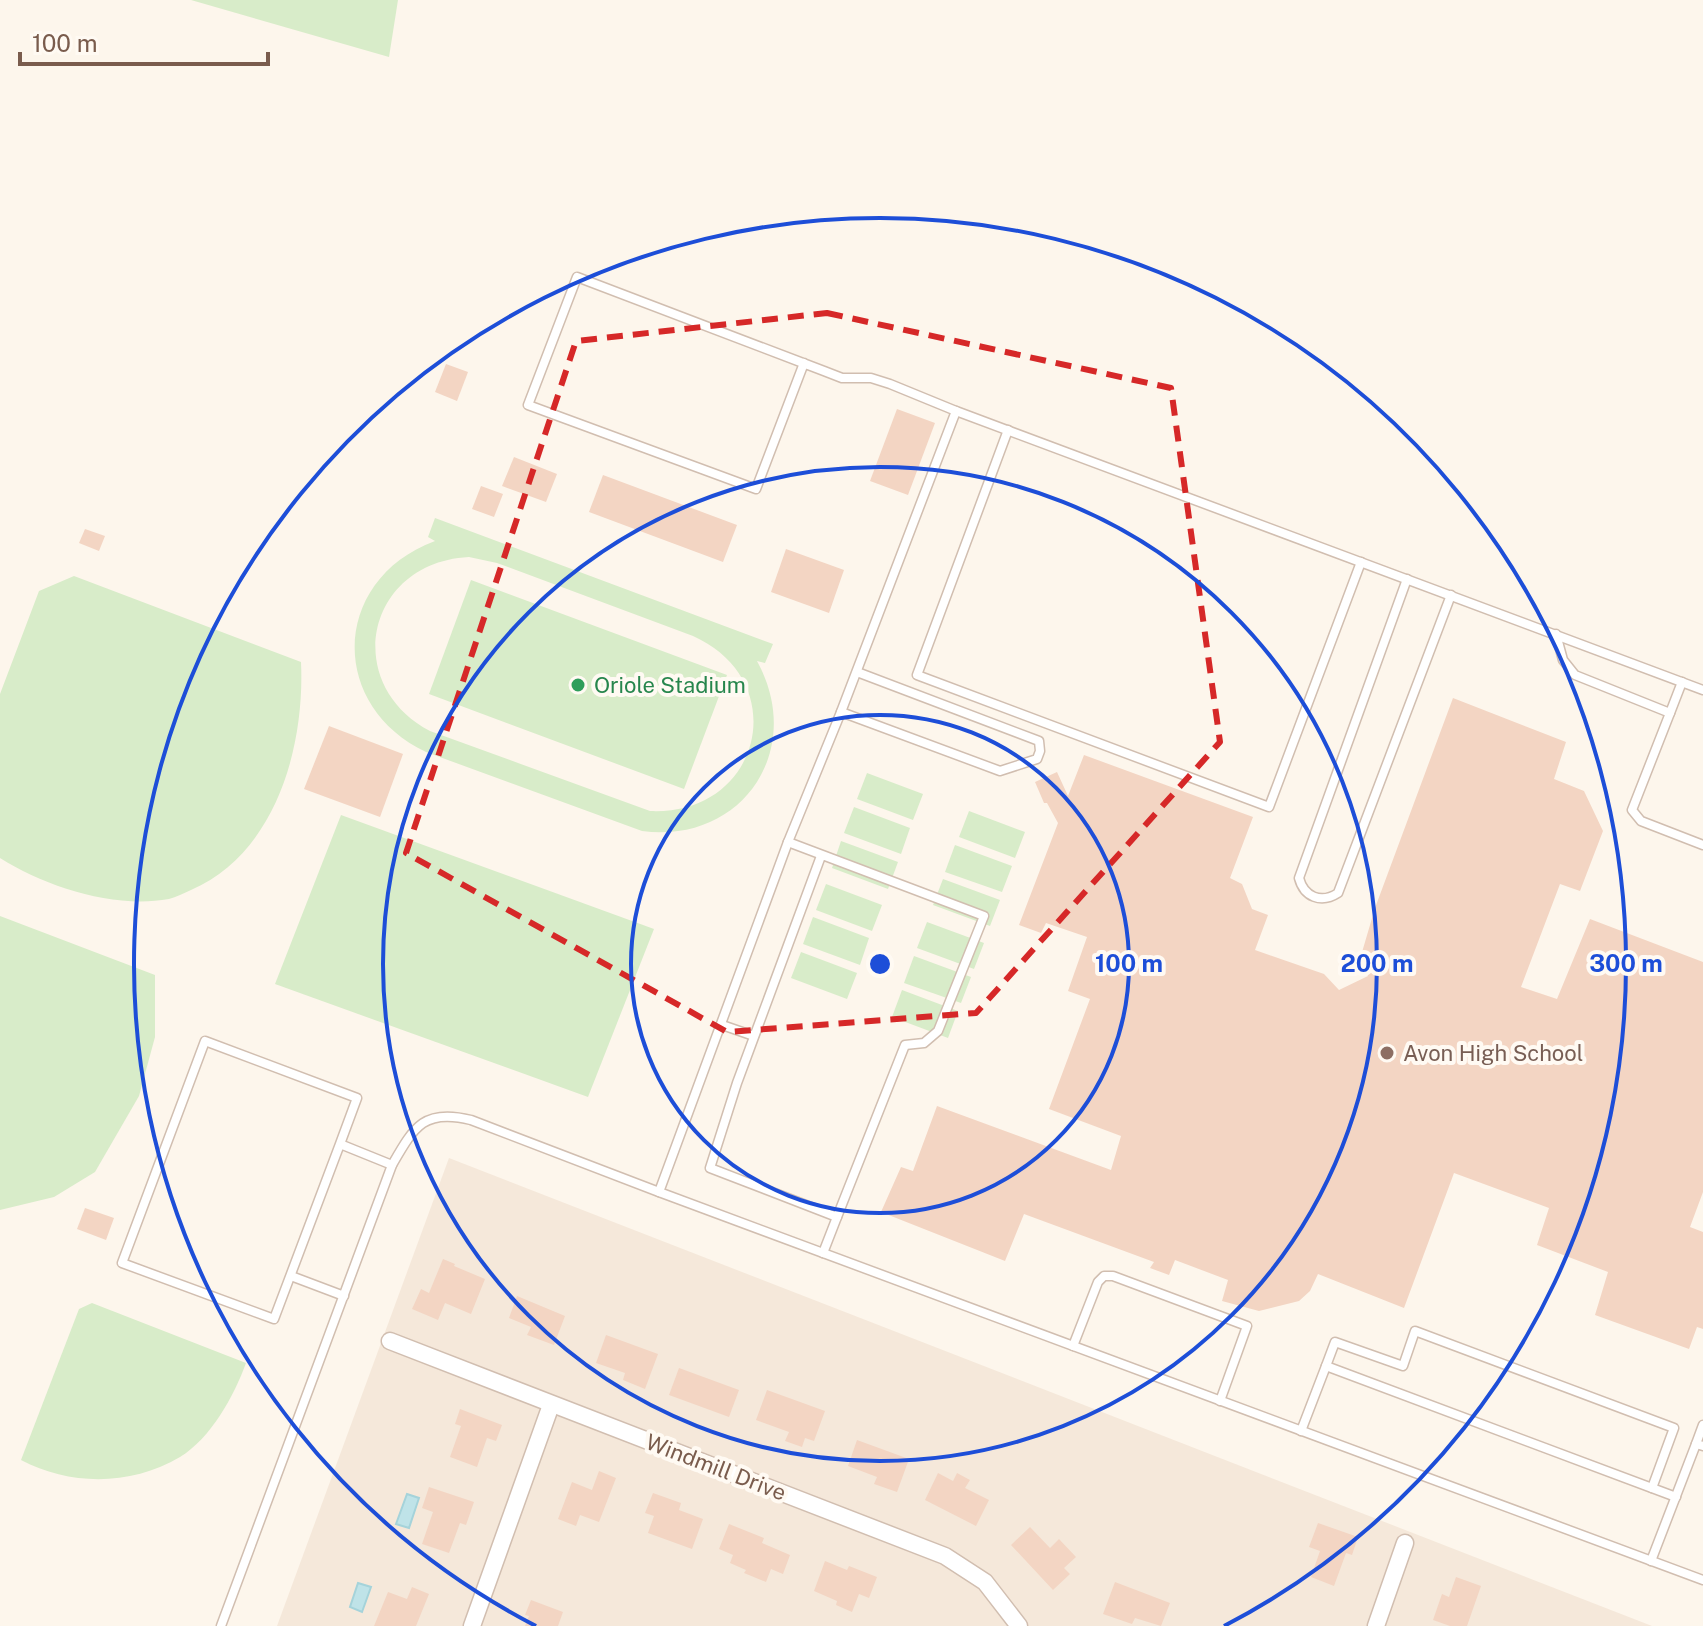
<svg xmlns="http://www.w3.org/2000/svg" width="1703" height="1626" viewBox="0 0 1703 1626" font-family="'Public Sans',sans-serif">
  <style>
    .residential { fill: #f5e8da }
    .green { fill: #d8ecc9; fill-rule: evenodd }
    .water { fill: #bfe3e8; stroke: #a5d3da; stroke-width: 2 }
    .building { fill: #f3d5c3 }
    .lines { fill: none; stroke-linecap: round; stroke-linejoin: round }
    .service-casing { stroke: #d1beb0; stroke-width: 11 }
    .minor-casing { stroke: #d1beb0; stroke-width: 19 }
    .service { stroke: #fff; stroke-width: 8 }
    .minor { stroke: #fff; stroke-width: 16 }
    .marked { fill: none; stroke: #d62828; stroke-width: 6; stroke-dasharray: 16 10; stroke-linejoin: round }
    .ring { fill: none; stroke: #1d4ed8; stroke-width: 4 }
    .leisure-dot { fill: #2e9e5b; stroke: #fffaf3; stroke-width: 3 }
    .education-dot { fill: #8d6e63; stroke: #fffaf3; stroke-width: 3 }
    .labels { text-anchor: middle; dominant-baseline: central; stroke-width: 8; stroke-linejoin: round; paint-order: stroke }
    .leisure-label { font-size: 22px; fill: #27864d; stroke: #fffaf3; text-anchor: start }
    .education-label { font-size: 22px; fill: #785e54; stroke: #fffaf3; text-anchor: start }
    .street-label { font-size: 22px; fill: #7a5c4d; stroke: #fffaf3 }
    .centre { fill: #1d4ed8; stroke: #fffaf3; stroke-width: 4 }
    .ring-label { font-size: 24px; text-anchor: middle; font-weight: bold; fill: #1d4ed8; stroke: #fffaf3; stroke-width: 8; stroke-linejoin: round; paint-order: stroke }
  </style>
  <rect width="100%" height="100%" fill="#fdf6ec"/>
  <path class="residential" d="M449,1158L1652,1626H277Z"/>
  <g class="green">
    <path d="M191,0H398L389,57Z"/>
    <path d="M435,518L773,644L765,663L757,661C806,750 742,844 642,831L426,752C327,705 332,579 435,541L428,537ZM469,557L497,563L693,636C794,681 761,816 650,811L430,731C340,683 367,562 469,557Z"/>
    <path d="M74,576L301,662C305,747 276,853 191,890C184,893 176,897 169,899C114,909 46,887 0,858V694L39,591Z"/>
    <path d="M471,580L727,675L684,789L429,694Z"/>
    <path d="M867,773L923,794L913,820L857,799Z"/>
    <path d="M854,807L910,828L901,854L844,833Z"/>
    <path d="M969,811L1025,832L1015,858L959,837Z"/>
    <path d="M341,815L654,929L588,1097L275,984Z"/>
    <path d="M841,841L898,862L888,889L832,868Z"/>
    <path d="M955,845L1012,866L1002,892L945,872Z"/>
    <path d="M943,879L1000,900L990,926L933,905Z"/>
    <path d="M826,884L882,905L872,931L816,910Z"/>
    <path d="M0,916L155,975V1037L139,1096L95,1172L54,1197L0,1210Z"/>
    <path d="M813,917L869,938L860,965L803,944Z"/>
    <path d="M927,922L984,943L974,969L917,948Z"/>
    <path d="M801,952L857,973L847,999L791,978Z"/>
    <path d="M914,956L971,977L961,1003L904,983Z"/>
    <path d="M902,990L958,1011L948,1038L892,1017Z"/>
    <path d="M92,1303L246,1363C234,1396 211,1438 180,1457C131,1486 70,1486 21,1460L79,1309Z"/>
  </g>
  <g class="water">
    <path d="M407,1494L419,1498L409,1528L396,1524Z"/>
    <path d="M358,1583L371,1587L362,1612L350,1607Z"/>
  </g>
  <g class="building">
    <path d="M446,364L468,372L457,401L435,392Z"/>
    <path d="M897,409L935,423L908,495L870,481Z"/>
    <path d="M514,457L557,474L546,502L502,486Z"/>
    <path d="M603,475L737,525L723,562L589,512Z"/>
    <path d="M481,486L503,494L494,517L472,509Z"/>
    <path d="M85,529L105,536L99,551L79,543Z"/>
    <path d="M786,549L844,570L829,613L771,592Z"/>
    <path d="M1453,698L1566,742L1554,779L1584,791L1603,831L1580,891L1560,884L1521,987L1557,999L1590,919L1703,962V1192L1690,1227L1703,1232V1329L1697,1327L1689,1349L1595,1315L1608,1272L1537,1245L1549,1208L1454,1173L1404,1308L1318,1274L1310,1291L1299,1301L1259,1311L1222,1301L1228,1280L1175,1260L1169,1275L1150,1268L1154,1262L1024,1214L1005,1261L881,1212L901,1167L913,1171L937,1106L1111,1170L1121,1136L1049,1109L1090,999L1068,991L1087,937L1046,923L1041,933L1019,925L1058,823L1047,803H1044L1035,782L1057,772L1068,796L1084,755L1253,817L1230,878L1242,884L1252,909L1268,915L1255,950L1324,974L1339,990L1368,976L1360,959L1375,908Z"/>
    <path d="M329,726L403,754L380,817L304,789Z"/>
    <path d="M85,1208L114,1218L106,1240L77,1229Z"/>
    <path d="M443,1259L455,1264L454,1266L485,1279L471,1314L445,1303L438,1320L412,1309L421,1289L429,1293Z"/>
    <path d="M517,1296L565,1316L554,1345L527,1335L531,1327L509,1318Z"/>
    <path d="M606,1335L658,1354L645,1389L623,1380L625,1373L596,1363Z"/>
    <path d="M679,1368L739,1390L729,1417L669,1395Z"/>
    <path d="M767,1390L825,1411L814,1441L805,1438L802,1447L785,1441L789,1432L756,1420Z"/>
    <path d="M460,1409L502,1425L496,1441L487,1438L477,1467L450,1457L461,1426L455,1424Z"/>
    <path d="M857,1440L909,1459L897,1492L874,1484L877,1477L848,1466Z"/>
    <path d="M599,1471L616,1478L599,1522L580,1515L576,1526L558,1519L572,1482L592,1490Z"/>
    <path d="M938,1473L953,1481L957,1473L970,1480L965,1488L989,1500L976,1526L925,1500Z"/>
    <path d="M429,1487L474,1502L466,1525L460,1523L449,1553L422,1544L433,1512L422,1508Z"/>
    <path d="M653,1493L681,1503L679,1510L703,1519L692,1549L648,1533L654,1516L645,1513Z"/>
    <path d="M1318,1523L1358,1537L1352,1555L1346,1553L1334,1586L1311,1577L1320,1551L1309,1547Z"/>
    <path d="M729,1524L764,1538L762,1543L790,1555L783,1574L771,1569L766,1582L744,1573L746,1570L730,1563L733,1555L719,1549Z"/>
    <path d="M1030,1527L1050,1548L1059,1539L1076,1557L1064,1568L1070,1574L1053,1590L1011,1545Z"/>
    <path d="M825,1561L847,1570L849,1566L877,1577L869,1598L859,1594L852,1612L836,1605L837,1601L814,1591Z"/>
    <path d="M1456,1577L1481,1586L1467,1626H1450L1433,1620L1442,1594L1449,1597Z"/>
    <path d="M1115,1582L1170,1603L1161,1626L1135,1618L1132,1624L1103,1614Z"/>
    <path d="M412,1587L429,1594L416,1626H374L388,1592L407,1599Z"/>
    <path d="M531,1600L563,1612L558,1626H525L529,1616L525,1615Z"/>
  </g>
  <g class="lines">
    <defs>
      <g id="service">
        <path d="M804,363L756,489L528,405L577,277L824,371L842,378H871L890,384L956,411"/>
        <path d="M1008,430L917,675L1269,807L1361,562"/>
        <path d="M1407,579L1299,878C1304,897 1321,904 1338,893L1451,595"/>
        <path d="M1556,634L1563,660L1575,675L1670,713L1632,810L1641,821L1703,845"/>
        <path d="M841,712L1000,771L1037,759L1040,751L1039,741L857,672"/>
        <path d="M1670,713L1682,682"/>
        <path d="M788,842L984,916L938,1031L924,1043L905,1045L837,1217L710,1168L737,1083L821,856"/>
        <path d="M722,1025L754,1036"/>
        <path d="M340,1144L274,1319L122,1263L205,1041L357,1098L340,1144L392,1165"/>
        <path d="M659,1192L788,842L841,712L956,411L1703,690"/>
        <path d="M823,1253L837,1217"/>
        <path d="M291,1276L344,1296"/>
        <path d="M1073,1346L1098,1282L1104,1276H1113L1247,1326L1220,1401"/>
        <path d="M1326,1366L1335,1342L1403,1366L1415,1331L1674,1428L1652,1488"/>
        <path d="M1703,1425L1696,1444L1703,1446"/>
        <path d="M1301,1431L1326,1366L1676,1497"/>
        <path d="M1651,1561L1696,1444"/>
        <path d="M221,1626L392,1165C414,1127 424,1108 471,1120L659,1192L1703,1580"/>
      </g>
      <g id="minor">
        <path d="M390,1341L945,1556L985,1582L1019,1626"/>
        <path d="M472,1626L551,1405"/>
        <path d="M1376,1626L1405,1543"/>
      </g>
    </defs>
    <use href="#service" class="service-casing"/>
    <use href="#minor" class="minor-casing"/>
    <use href="#service" class="service"/>
    <use href="#minor" class="minor"/>
  </g>
  <path class="marked" d="M827,313L1171,388L1220,742L976,1013L727,1032L406,853L576,341Z"/>
  <g class="ring">
    <circle cx="880" cy="964" r="249"/>
    <circle cx="880" cy="964" r="497"/>
    <path d="M536 1626A746 746 0 1 1 1224 1626"/>
  </g>
  <circle class="leisure-dot" cx="578" cy="685" r="8"/>
  <circle class="education-dot" cx="1387" cy="1053" r="8"/>
  <g class="labels">
    <g class="leisure-label">
      <text x="594" y="685">Oriole Stadium</text>
    </g>
    <g class="education-label">
      <text x="1403" y="1053">Avon High School</text>
    </g>
    <g class="street-label">
      <text transform="translate(716 1467) rotate(21)">Windmill Drive</text>
    </g>
  </g>
  <circle cx="880" cy="964" r="12" class="centre"/>
  <g class="ring-label">
    <text x="1129" y="972">100 m</text>
    <text x="1377" y="972">200 m</text>
    <text x="1626" y="972">300 m</text>
  </g>
  <path d="M20 52v12h248v-12" fill="none" stroke="#7a5c4d" stroke-width="4"/>
  <text x="32" y="52" font-size="24" fill="#7a5c4d" stroke="#fffaf3" stroke-width="6" paint-order="stroke">100 m</text>
</svg>
